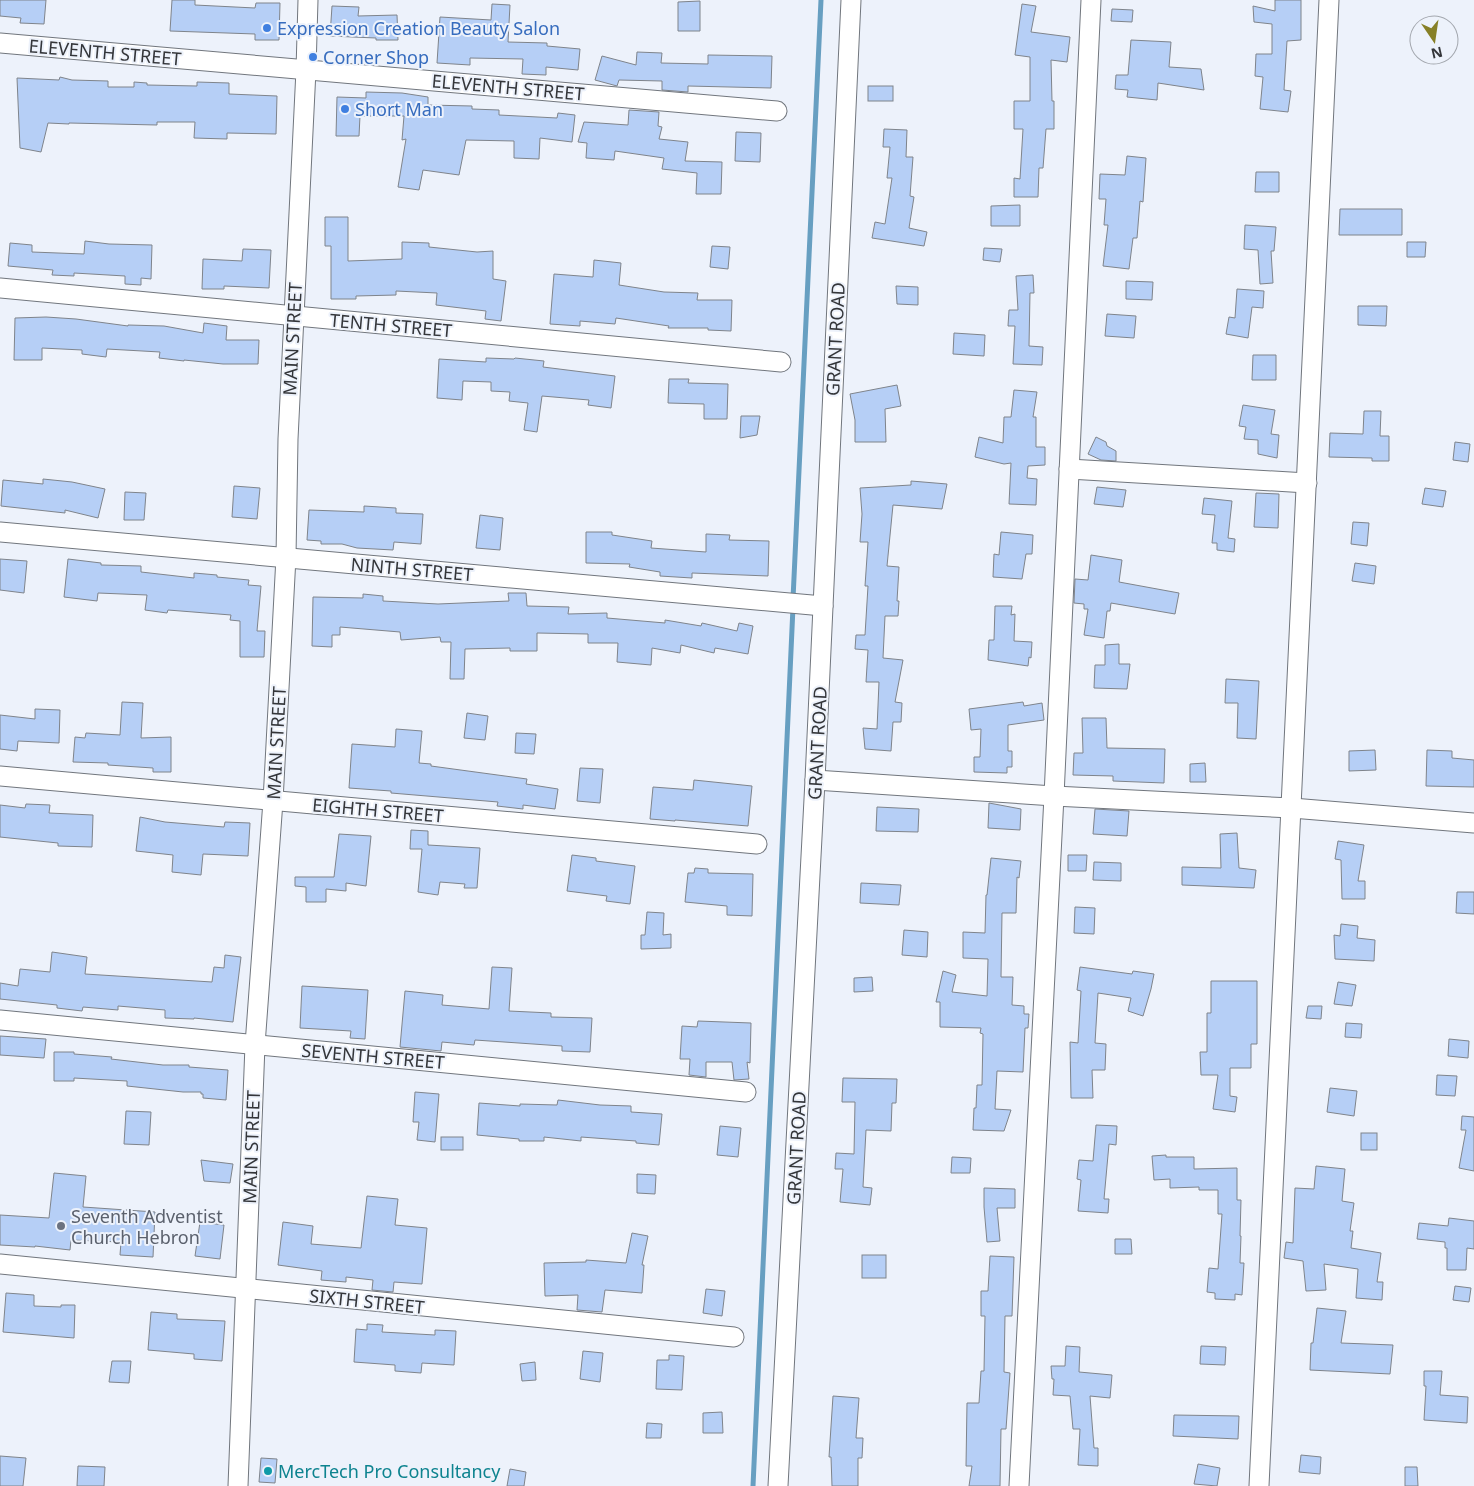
<svg xmlns="http://www.w3.org/2000/svg" width="1474" height="1486" viewBox="0 0 1474 1486" font-family="'Noto Sans',sans-serif">
  <style>
    .lines { fill: none; stroke-linecap: round; stroke-linejoin: round }
    .stream { stroke: #679fc1; stroke-width: 5 }
    .building { fill: #b6cff6; stroke: #7f848b }
    .street-casing { stroke: #71767d; stroke-width: 21 }
    .street { stroke: #fff; stroke-width: 19 }
    .shop-dot { fill: #3f7fe0; stroke: #edf2fb; stroke-width: 2 }
    .worship-dot { fill: #6b7280; stroke: #edf2fb; stroke-width: 2 }
    .culture-dot { fill: #0f9aa8; stroke: #edf2fb; stroke-width: 2 }
    .labels { text-anchor: middle; dominant-baseline: central; stroke-width: 4; stroke-linejoin: round; paint-order: stroke }
    .shop-label { font-size: 18px; fill: #366cbe; stroke: #edf2fb; text-anchor: start }
    .street-label { font-size: 18px; fill: #34363a; stroke: #edf2fb }
    .worship-label { font-size: 18px; fill: #5b616d; stroke: #edf2fb; text-anchor: start }
    .culture-label { font-size: 18px; fill: #0d838f; stroke: #edf2fb; text-anchor: start }
  </style>
  <rect width="100%" height="100%" fill="#edf2fb"/>
  <g class="lines">
    <g class="stream">
      <path d="M793,599L821,0"/>
      <path d="M753,1486L793,607"/>
    </g>
  </g>
  <g class="building">
    <path d="M0,0H46L44,24L20,23L21,18L0,16Z"/>
    <path d="M172,0H195V5L255,8L256,3H280L279,40H255V34L170,31Z"/>
    <path d="M1275,0H1301V40L1287,41L1284,90L1291,91L1288,112L1260,109L1263,77L1255,76L1256,54H1272V24L1254,22L1253,6L1275,11Z"/>
    <path d="M700,1V31H678V2Z"/>
    <path d="M492,4L510,5L508,42L547,43V46L580,49L578,70L546,67V75L522,74L523,59L470,58V65L437,63L440,17L491,20Z"/>
    <path d="M1022,4L1036,6L1031,32L1070,37L1067,62L1051,60L1052,101H1054V129H1046L1043,168H1039L1038,197H1014V178L1020,179L1023,129H1014V101H1030V57L1015,55Z"/>
    <path d="M332,6L359,7L358,16L397,15L398,40H376V38L330,36Z"/>
    <path d="M1112,9L1133,10L1132,22L1111,21Z"/>
    <path d="M1131,40L1171,42L1169,67L1201,69L1204,90L1158,83L1157,100L1127,97L1128,90L1115,89L1116,75H1128Z"/>
    <path d="M637,52L662,53L661,63L708,64V55L772,56L771,88L688,86V92L662,90V81L619,80L617,86L595,80L602,56L636,65Z"/>
    <path d="M60,77L72,80L108,81V87H134V82L147,83V85L197,86V82L229,83V94L277,96L276,134L227,133V139L194,138L195,122H157V125L69,123V124L48,123L41,152L20,148L17,78L59,80Z"/>
    <rect x="868" y="86" width="25" height="15"/>
    <path d="M366,92L402,93L428,97V105L472,106V109L499,110V115L557,118L558,113L575,115L572,142L540,138L539,159L514,158V141L466,140L459,175L423,170L419,190L398,187L406,139L402,140L404,116H360L359,136H336L337,97L366,98Z"/>
    <path d="M629,110L659,112L658,126L662,127L659,139L688,142L685,161L722,162L721,194H696L697,173L662,169L664,158L615,151L614,160L586,158L587,143L578,142L584,122L628,125Z"/>
    <path d="M884,129L907,130L906,157H913L910,196L914,197L909,228L927,232L924,246L872,238L875,222L885,224L892,178H887L890,147H883Z"/>
    <path d="M736,132L761,133L760,162L735,161Z"/>
    <path d="M1127,156L1146,158L1143,202L1140,201L1137,238H1133L1129,269L1103,266L1108,225H1104L1106,199H1099L1100,174L1125,175Z"/>
    <path d="M1256,172H1279V192H1255Z"/>
    <path d="M1020,205V226H991V206Z"/>
    <path d="M1340,209H1402V235H1339Z"/>
    <path d="M325,217H348V261L402,259V242L429,243V247L477,252L493,251V279L506,281L501,321L485,319L486,311L436,305L437,293L396,291V295L356,296V299H331V246H325Z"/>
    <path d="M1245,225L1276,227L1274,251H1271L1273,283L1260,284L1258,250L1244,249Z"/>
    <path d="M85,241L109,244L152,245L151,279L141,278V285L125,284V276L74,273V276L52,275L53,270L8,266L10,243L32,245V252L84,254Z"/>
    <path d="M1407,242H1426L1425,257H1407Z"/>
    <path d="M712,246L730,247L728,269L710,267Z"/>
    <path d="M984,248L1002,249L1000,262L983,260Z"/>
    <path d="M243,249L271,250L269,288L224,286V289H202L203,259L242,261Z"/>
    <path d="M594,260L621,263L619,285L664,292L698,293L697,300H732L731,331L708,330V328H668L669,326L616,318L615,324L580,321V326L550,324L554,274L593,277Z"/>
    <path d="M1033,275L1034,293H1030L1029,346L1043,347L1042,365L1013,364L1015,326H1008L1009,310H1018L1016,276Z"/>
    <path d="M1126,281L1153,282L1152,300L1126,299Z"/>
    <path d="M896,286L918,287V305L897,304Z"/>
    <path d="M1237,289L1264,291L1263,308L1252,307L1248,338L1226,334L1229,317L1235,318Z"/>
    <path d="M1358,306H1387L1386,326L1358,325Z"/>
    <path d="M1107,314L1136,316L1134,338L1105,336Z"/>
    <path d="M46,317L76,319L128,326V325L164,326L203,333L204,323L227,326L226,340H259L258,364H223L184,360V361L159,358L160,352L107,349L106,357L82,354V350L42,348V360H14L15,318Z"/>
    <path d="M954,333L985,335L984,356L953,354Z"/>
    <path d="M1253,355H1276V380H1252Z"/>
    <path d="M486,358L514,359L515,358L544,361L543,367L615,376L611,408L588,405L589,400L542,396L537,432L524,430L528,403L509,401L510,392L491,391V382L463,381L462,400L437,398L439,359L486,362Z"/>
    <path d="M669,379H689L688,383L728,384L727,419H704V404L668,403Z"/>
    <path d="M897,385L901,406L885,409L886,442H855V420L850,394Z"/>
    <path d="M1014,390L1037,392L1033,417H1036V447H1045V465L1028,466L1027,478L1037,479L1036,505L1009,504L1011,463L1004,464L975,457L979,437L1003,443L1004,417H1011Z"/>
    <path d="M1243,405L1275,410L1271,434L1279,435L1277,458L1258,454V440L1244,439L1246,427L1239,426Z"/>
    <path d="M1364,411H1381L1380,436H1389V461H1372V458L1329,457L1330,433L1363,434Z"/>
    <path d="M741,416H760L757,435L740,438Z"/>
    <path d="M1096,437L1106,442L1107,446L1116,451V461L1101,460L1088,454Z"/>
    <path d="M1455,442L1470,444L1468,462L1453,460Z"/>
    <path d="M43,479L72,482L105,489L98,518L65,510V513L1,506L3,480L43,484Z"/>
    <path d="M911,481L947,484L942,509L893,505L887,566L899,567L897,601H899L898,616H885L883,658L903,660L895,702L902,703L901,722H893L891,751L865,749L863,728L877,729L879,682H866L868,650L855,649L856,635H865L868,586H865L868,542H860L862,514L860,488L911,485Z"/>
    <path d="M234,486L260,488L257,519L232,517Z"/>
    <path d="M1097,487L1126,490L1123,507L1094,504Z"/>
    <path d="M1425,488L1446,491L1443,507L1422,504Z"/>
    <path d="M125,492L146,493L144,520H124Z"/>
    <path d="M1256,493L1279,494L1278,528L1254,527Z"/>
    <path d="M1204,498L1232,501L1228,538L1235,539L1234,552L1217,550V543H1212L1215,515L1202,514Z"/>
    <path d="M364,506L396,508V513L423,514L421,544L394,542L393,550L357,548L342,544H321V541L307,540L309,510L364,512Z"/>
    <path d="M480,515L503,518L500,550L476,548Z"/>
    <path d="M1353,522L1369,523L1367,546L1351,544Z"/>
    <path d="M586,532H612V535L652,541L651,548L706,552V534L730,535L729,540L769,541L768,576L692,573V578L660,576V572L629,567L630,564L586,563Z"/>
    <path d="M1001,532L1033,535L1032,554H1026L1022,579L993,577L994,554L999,555Z"/>
    <path d="M1091,555L1122,560L1119,582L1179,593L1175,614L1111,603L1110,611H1107L1104,638L1084,635L1088,609H1084V604L1074,603L1075,579L1088,580Z"/>
    <path d="M0,559L27,561L24,593L0,590Z"/>
    <path d="M68,559L101,563V565L141,566V572L194,578V573L217,575V577L249,580L248,585L261,586L257,631H265L264,657H240V621L230,620L231,615L168,610L167,613L145,610L147,595L98,593L97,601L64,597Z"/>
    <path d="M1355,563L1376,566L1374,584L1352,581Z"/>
    <path d="M508,593H526L527,606L569,607L568,614L607,613V618L665,623V620L701,626L702,623L737,631L739,623L753,626L748,654L715,648L714,653L681,645L680,653L652,648L651,665L617,662L618,643H588V634L537,633V651H510V648L465,649L464,679H450L451,642H441L440,637L401,640L400,632L340,627V635H332V647L312,646L313,597L363,598V594L383,596V601L438,604L509,601Z"/>
    <path d="M995,606H1012L1011,615L1015,614L1014,641L1032,642L1031,658L1029,657L1028,666L988,660L989,640H994Z"/>
    <path d="M1119,644V664H1130L1127,689L1094,688L1095,665H1105V645Z"/>
    <path d="M1226,679L1259,681L1256,739L1237,738L1238,703H1225Z"/>
    <path d="M122,702L143,703L141,738L171,737V772H153V768L108,765V763L73,762L75,737L85,738L86,733L120,735Z"/>
    <path d="M1023,702L1024,706L1042,703L1044,720L1008,725V751H1012V767H1007V773L974,772V757H980L981,729L971,730L969,709Z"/>
    <path d="M35,709L60,710L59,743L18,741L17,751L0,749V715L35,719Z"/>
    <path d="M467,713L488,716L485,740L464,738Z"/>
    <path d="M1082,718H1106L1107,748L1165,749L1164,783L1113,781V776L1073,775L1074,753H1083Z"/>
    <path d="M396,729L422,731L419,763L431,764V766L527,779L526,784L558,789L555,809L523,805V809L497,806L498,802L391,793V791L349,788L352,744L395,747Z"/>
    <path d="M516,733L536,734L534,754L515,753Z"/>
    <path d="M1375,750L1376,770L1349,771V751Z"/>
    <path d="M1427,750L1452,751V758L1474,760V787L1426,786Z"/>
    <path d="M1205,763L1206,782H1190V764Z"/>
    <path d="M580,768L603,769L600,803L577,801Z"/>
    <path d="M694,780L752,786L748,826L675,820V821L650,819L653,787L693,790Z"/>
    <path d="M989,803L1021,809L1020,830L988,828Z"/>
    <path d="M26,804L50,805L49,813L93,815L92,847L58,846V843L0,837V805L25,808Z"/>
    <path d="M877,807L919,809L918,832L876,831Z"/>
    <path d="M1095,809L1129,811L1127,836L1093,834Z"/>
    <path d="M140,817L165,822L224,827L225,822L250,823L248,856L203,854L201,875L172,872L173,855L136,851Z"/>
    <path d="M411,830L428,831V845L480,848L477,888H464L465,884L440,882L438,895L418,892L422,849H410Z"/>
    <path d="M1237,833L1239,868L1256,870L1254,888L1182,885V867L1221,868L1220,834Z"/>
    <path d="M339,834L371,836L366,886L346,883V891L326,889V902H306V887L295,886V877H334Z"/>
    <path d="M1338,841L1364,845L1358,881H1365V899H1342L1341,860L1335,859Z"/>
    <path d="M572,855L596,858V861L635,866L630,904L606,901L607,896L567,891Z"/>
    <path d="M1068,855H1087L1086,871H1068Z"/>
    <path d="M991,858L1021,861L1019,878L1017,877L1016,913H1002L1001,977H1013L1012,1005L1024,1006V1014H1029L1028,1028H1025L1023,1072L997,1071L995,1109L1011,1110L1004,1131L973,1130L974,1108H976L977,1085H982L983,1034L980,1033L981,1028L940,1027V1002H936L943,971L956,975L952,992L987,996L988,959L963,958V932L985,933L986,895H987Z"/>
    <path d="M1094,862L1121,863V881L1093,880Z"/>
    <path d="M695,868L708,869V873L753,874L752,916L727,915V906L685,902L688,873H694Z"/>
    <path d="M861,883L901,885L899,905L860,903Z"/>
    <path d="M1457,892H1474V914L1456,913Z"/>
    <path d="M1075,907L1095,908L1094,934L1074,933Z"/>
    <path d="M647,912L664,913L663,935L671,934V948L641,949V935H645Z"/>
    <path d="M1341,924L1358,926L1357,938L1375,940L1374,961L1335,959L1334,935L1340,936Z"/>
    <path d="M904,930L928,932L927,957L902,955Z"/>
    <path d="M52,952L87,957L85,974L212,982L214,967L224,968L225,955L241,957L233,1022L194,1018V1019L165,1018V1010L118,1006V1010L83,1007L82,1011L57,1008V1005L0,999V983L18,986L20,969L50,972Z"/>
    <path d="M492,967L512,968L509,1011L551,1013V1017L592,1018L590,1052L562,1051V1046L475,1040L474,1045L442,1042L441,1051L400,1047L405,991L443,995L442,1005L489,1009Z"/>
    <path d="M1080,967L1132,974L1133,971L1154,974L1151,989L1143,1016L1128,1011L1131,998L1098,993L1095,1043L1106,1044L1105,1070H1092L1093,1098H1071L1070,1042L1078,1043L1081,991L1077,990Z"/>
    <path d="M872,977L873,991L854,992V978Z"/>
    <path d="M1211,981H1257V1044H1251V1068H1230V1096L1237,1097L1235,1112L1213,1109L1218,1075H1201L1200,1052H1207V1013H1211Z"/>
    <path d="M1338,982L1356,985L1352,1006L1334,1004Z"/>
    <path d="M302,986L368,990L365,1039L350,1038L351,1031L300,1028Z"/>
    <path d="M1308,1006H1322L1321,1019L1306,1018Z"/>
    <path d="M698,1021L751,1023L750,1063L747,1062L749,1079L734,1080L732,1062H706V1077L689,1075L690,1059H680L682,1026L697,1027Z"/>
    <path d="M1346,1023L1362,1024L1361,1038L1345,1037Z"/>
    <path d="M0,1036L46,1039L44,1058L0,1055Z"/>
    <path d="M1449,1039L1469,1041L1468,1058L1448,1056Z"/>
    <path d="M54,1052H74V1054L112,1057L111,1059L163,1065H189V1067L228,1070L226,1100L203,1098V1094H201V1092H183L127,1086V1081L74,1078V1081H54Z"/>
    <path d="M1437,1075L1457,1076L1455,1096L1436,1095Z"/>
    <path d="M843,1078L897,1079L896,1103H892L891,1131L866,1130L863,1187L872,1188L870,1205L840,1202L843,1169H835L836,1153L854,1154L855,1102H842Z"/>
    <path d="M1330,1088L1357,1091L1354,1116L1327,1112Z"/>
    <path d="M415,1092L439,1094L435,1142L417,1140L419,1122H413Z"/>
    <path d="M558,1100L600,1105L631,1106V1112L662,1114L659,1145L636,1143V1141L581,1137V1141L544,1137V1141H519V1139L477,1135L479,1103L520,1106V1104L557,1105Z"/>
    <path d="M126,1111L151,1112L149,1145L124,1144Z"/>
    <path d="M1462,1116L1474,1117V1171L1459,1168L1466,1130H1461Z"/>
    <path d="M1096,1125L1117,1126L1116,1145L1109,1144L1104,1199H1109L1108,1213L1078,1211L1081,1180L1077,1179L1079,1160L1093,1161Z"/>
    <path d="M720,1126L741,1128L738,1157L717,1155Z"/>
    <rect x="1361" y="1133" width="16" height="17"/>
    <rect x="441" y="1137" width="22" height="13"/>
    <path d="M1166,1155V1157H1194V1169L1237,1168V1200H1241L1240,1236H1241L1240,1263H1244L1242,1295L1235,1294V1300L1215,1299V1293L1207,1292L1209,1268L1218,1269L1222,1214H1218V1190H1199V1187L1170,1188V1179L1154,1180L1152,1156Z"/>
    <path d="M952,1157L971,1158L970,1173H951Z"/>
    <path d="M201,1160L233,1164L230,1183L204,1181Z"/>
    <path d="M1316,1166L1345,1169L1342,1201L1354,1203L1350,1231H1353L1351,1248L1381,1253L1377,1282H1383L1382,1300L1356,1298L1358,1269L1324,1264L1326,1290L1306,1291L1303,1261L1284,1258L1286,1242L1293,1243L1295,1188L1314,1189Z"/>
    <path d="M54,1173L86,1176L83,1207L155,1212L153,1257L120,1255L121,1242L71,1240L70,1250L35,1246V1247L0,1245V1215L49,1218Z"/>
    <path d="M637,1174L656,1175L655,1194L637,1193Z"/>
    <path d="M984,1188L1015,1189V1208H997L1000,1241L987,1242L984,1207Z"/>
    <path d="M367,1196L398,1199L395,1225L427,1228L422,1284L394,1282L393,1292L372,1290L373,1280L346,1277V1282L321,1280L322,1271L278,1265L283,1222L313,1226L311,1244L361,1248Z"/>
    <path d="M1449,1218L1474,1221V1249L1467,1248L1466,1270H1447V1248H1445V1242L1417,1239L1419,1223L1448,1226Z"/>
    <path d="M200,1222L224,1225L220,1259L195,1256Z"/>
    <path d="M632,1233L648,1236L642,1265H644L642,1293L605,1290L602,1312L577,1310L578,1295L545,1296L544,1263L586,1262V1260L626,1263Z"/>
    <path d="M1115,1239H1131L1132,1254H1115Z"/>
    <rect x="862" y="1255" width="24" height="23"/>
    <path d="M990,1256L1014,1257L1012,1316H1005L1004,1372L1010,1373L1006,1429H1001L1000,1486H969L972,1466H966L967,1403H979L981,1371H984L985,1316H981V1291H988Z"/>
    <path d="M1455,1286L1471,1288L1469,1302L1453,1300Z"/>
    <path d="M706,1289L725,1291L722,1316L703,1313Z"/>
    <path d="M6,1293L34,1295V1306L61,1307V1305H75L74,1338L3,1332Z"/>
    <path d="M1317,1308L1346,1311L1341,1343L1393,1345L1390,1374L1310,1370L1311,1343H1313Z"/>
    <path d="M151,1312L177,1314V1319L225,1321L222,1361L194,1359V1354L148,1350Z"/>
    <path d="M367,1324L383,1325L382,1332L435,1335V1330L456,1331L454,1365L422,1363L421,1373L395,1371V1365L354,1362L356,1329L367,1330Z"/>
    <path d="M1066,1346L1080,1347L1079,1372L1112,1375L1110,1398L1090,1396L1094,1448H1098V1466L1078,1465L1080,1429H1073L1070,1396L1053,1395L1054,1379H1052L1051,1366H1065Z"/>
    <path d="M1201,1346L1226,1347L1225,1365L1200,1364Z"/>
    <path d="M583,1351L603,1353L600,1382L580,1379Z"/>
    <path d="M669,1355L684,1356L682,1390L656,1389L657,1360H669Z"/>
    <path d="M112,1361H131L129,1383L109,1382Z"/>
    <path d="M535,1362L536,1380L522,1381L520,1364Z"/>
    <path d="M1424,1371H1442L1440,1395L1468,1397L1467,1423L1424,1420L1426,1386H1424Z"/>
    <path d="M833,1396L859,1398L856,1438H863L862,1458H858V1486H832L831,1457H829Z"/>
    <path d="M722,1412L723,1433H703V1413Z"/>
    <path d="M1174,1415L1239,1416L1238,1439L1173,1436Z"/>
    <path d="M647,1423L662,1424L661,1438H646Z"/>
    <path d="M1301,1455L1321,1457L1320,1474L1299,1472Z"/>
    <path d="M0,1456L26,1458L23,1486H0Z"/>
    <path d="M261,1458L277,1459L275,1483L259,1482Z"/>
    <path d="M1198,1464L1220,1468L1217,1486L1194,1484Z"/>
    <path d="M78,1466L105,1467L104,1486H77Z"/>
    <path d="M1405,1467H1417L1418,1486H1405Z"/>
    <path d="M510,1469L526,1472L524,1486H507Z"/>
  </g>
  <g class="lines">
    <defs>
      <g id="street">
        <path d="M0,43L777,111"/>
        <path d="M0,288L781,362"/>
        <path d="M1069,469L1307,483"/>
        <path d="M0,532L823,606"/>
        <path d="M0,776L757,844"/>
        <path d="M815,780L1054,796L1292,808L1474,823"/>
        <path d="M0,1020L746,1092"/>
        <path d="M0,1264L734,1337"/>
        <path d="M238,1486L255,1045L273,801L286,557L288,439L306,70L308,0"/>
        <path d="M778,1486L815,780L851,0"/>
        <path d="M1019,1486L1054,796L1091,0"/>
        <path d="M1259,1486L1329,0"/>
      </g>
    </defs>
    <use href="#street" class="street-casing"/>
    <use href="#street" class="street"/>
  </g>
  <g class="shop-dot">
    <circle cx="267" cy="28" r="5"/>
    <circle cx="313" cy="57" r="5"/>
    <circle cx="345" cy="109" r="5"/>
  </g>
  <circle class="worship-dot" cx="61" cy="1226" r="5"/>
  <circle class="culture-dot" cx="268" cy="1471" r="5"/>
  <g class="labels">
    <g class="shop-label">
      <text x="277" y="28">Expression Creation Beauty Salon</text>
      <text x="323" y="57">Corner Shop</text>
      <text x="355" y="109">Short Man</text>
    </g>
    <g class="street-label">
      <text transform="translate(105 52) rotate(5)">ELEVENTH STREET</text>
      <text transform="translate(508 87) rotate(5)">ELEVENTH STREET</text>
      <text transform="translate(391 325) rotate(5)">TENTH STREET</text>
      <text transform="translate(292 339) rotate(-87)">MAIN STREET</text>
      <text transform="translate(835 339) rotate(-87)">GRANT ROAD</text>
      <text transform="translate(412 569) rotate(5)">NINTH STREET</text>
      <text transform="translate(276 743) rotate(-87)">MAIN STREET</text>
      <text transform="translate(817 743) rotate(-87)">GRANT ROAD</text>
      <text transform="translate(378 810) rotate(5)">EIGHTH STREET</text>
      <text transform="translate(373 1056) rotate(5)">SEVENTH STREET</text>
      <text transform="translate(251 1147) rotate(-88)">MAIN STREET</text>
      <text transform="translate(796 1148) rotate(-87)">GRANT ROAD</text>
      <text transform="translate(367 1301) rotate(6)">SIXTH STREET</text>
    </g>
    <g class="worship-label">
      <text x="71" y="1216">Seventh Adventist<tspan x="71" dy="21">Church Hebron</tspan></text>
    </g>
    <g class="culture-label">
      <text x="278" y="1471">MercTech Pro Consultancy</text>
    </g>
  </g>
  <g transform="translate(1434 40) rotate(167)"><circle r="24" fill="#edf2fb" stroke="#a3a7ae"/>
  <path d="M0-4L9 19L0 12L-9 19Z" fill="#878027"/>
  <text y="-8" font-size="14" font-weight="bold" text-anchor="middle" fill="#34363a">N</text>
  </g>
</svg>
